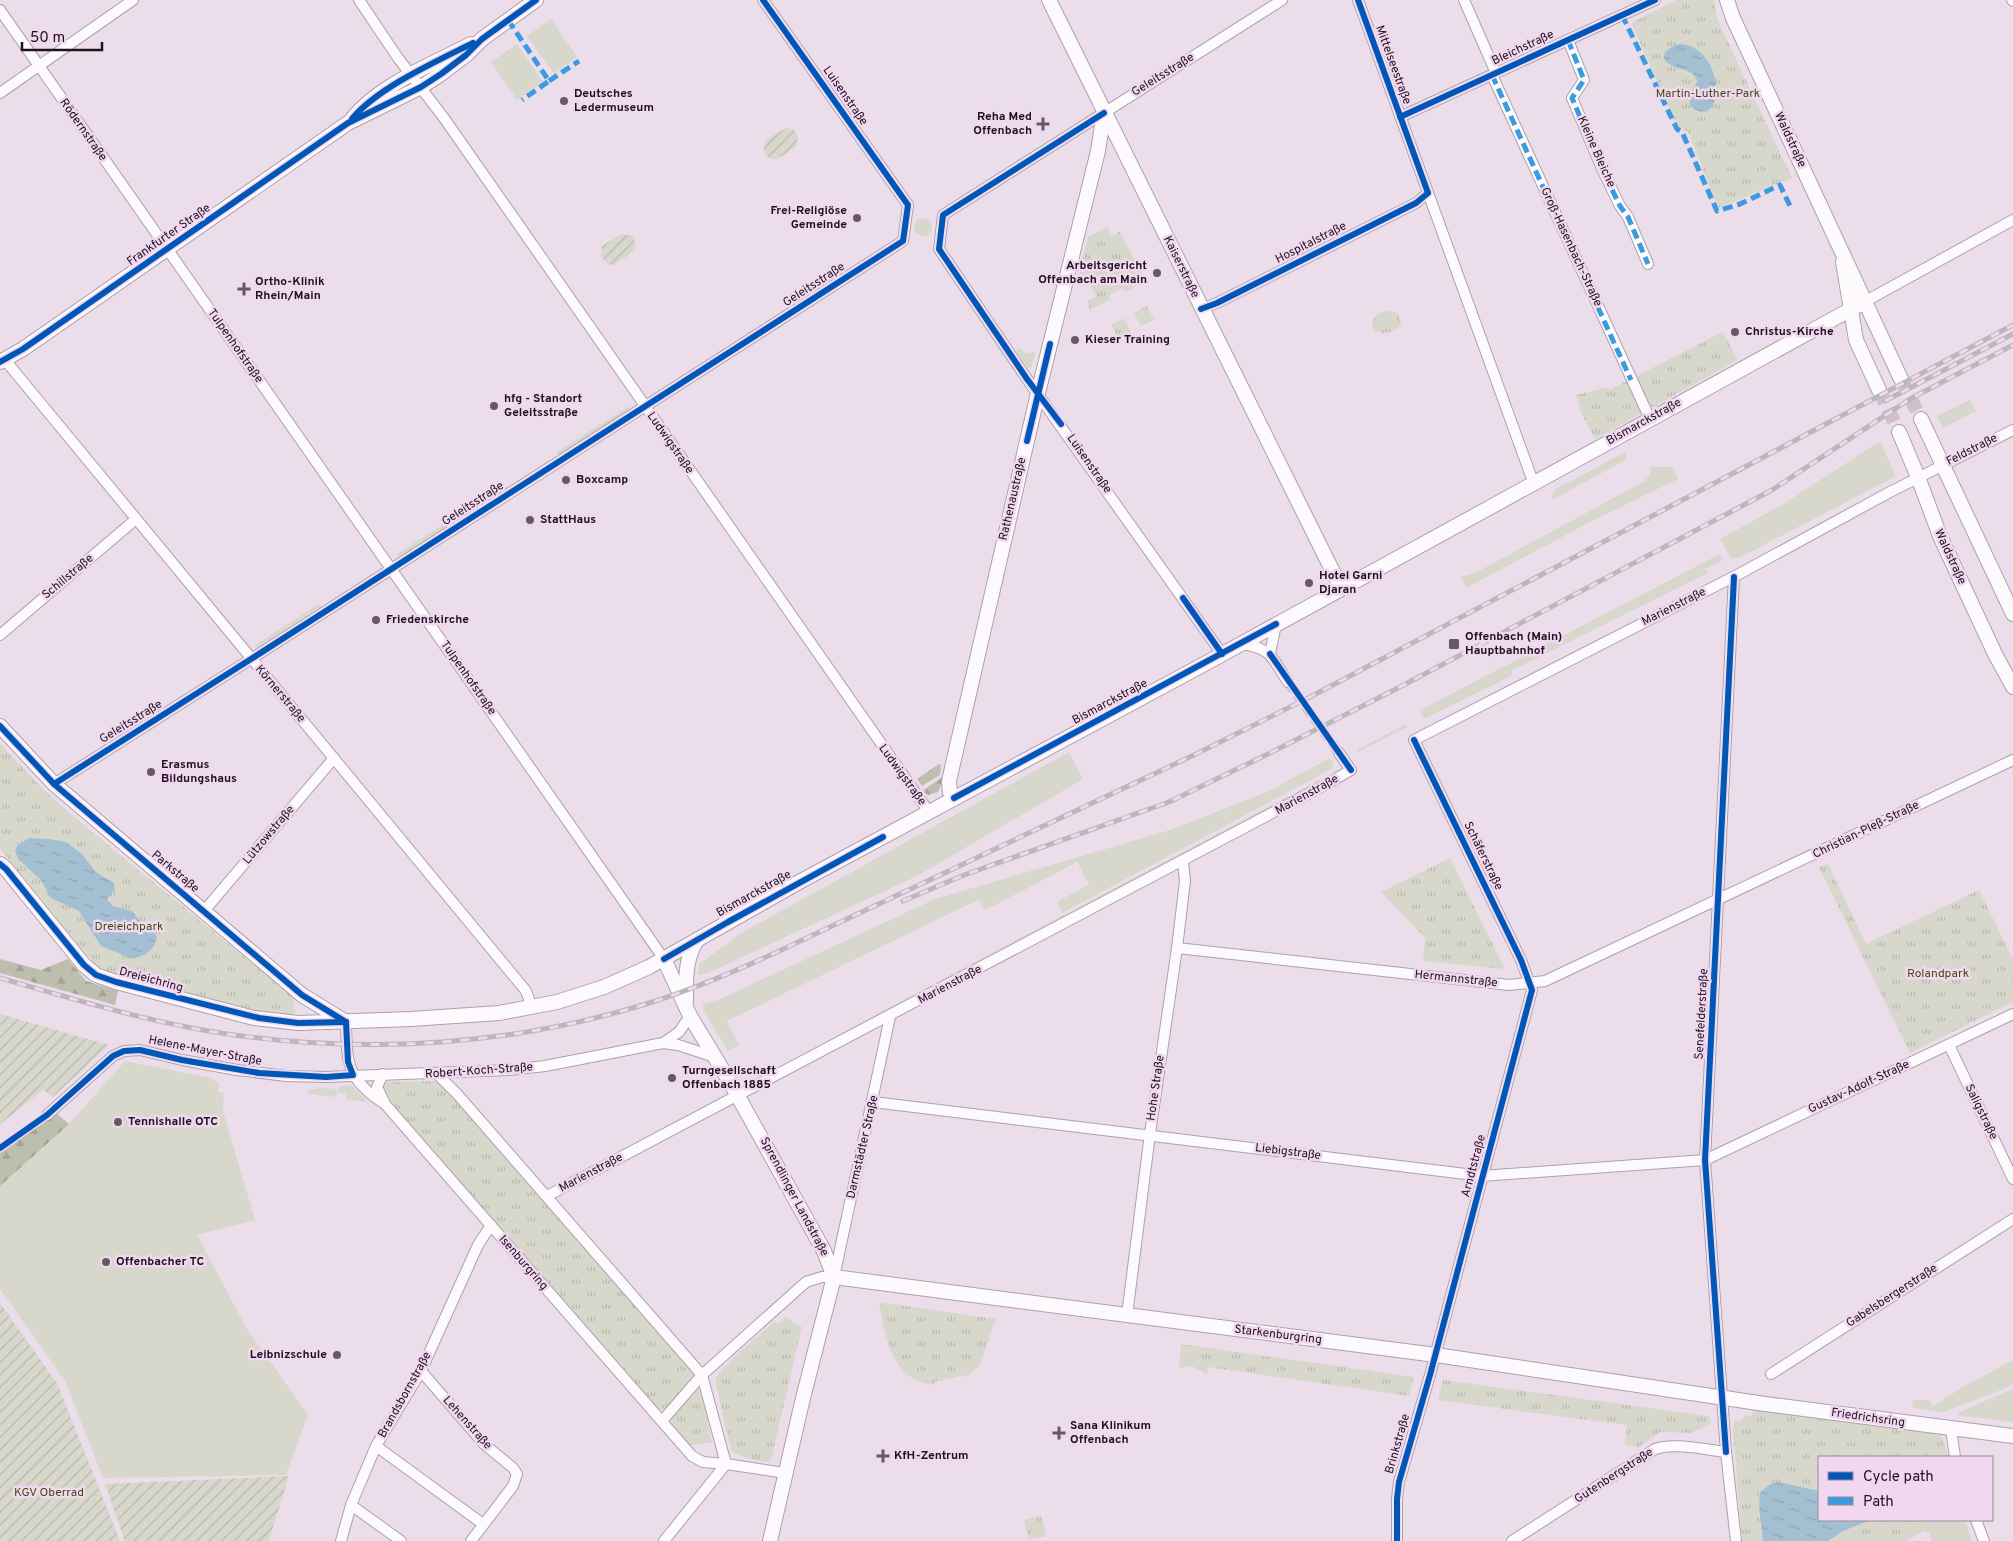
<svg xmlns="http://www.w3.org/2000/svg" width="2013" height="1541" viewBox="0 0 2013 1541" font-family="Overpass,sans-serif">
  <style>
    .grass { fill: #d8d7cc }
    .forest { fill: url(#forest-firs) }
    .park { fill: url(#park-tufts) }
    .garden { fill: url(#garden-furrows) }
    .water { fill: url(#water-ripples) }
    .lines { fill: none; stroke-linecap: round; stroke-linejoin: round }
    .street-tunnel { stroke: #cdbfcc; stroke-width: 10; stroke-dasharray: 10 5; stroke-linecap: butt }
    .secondary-tunnel { stroke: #cdbfcc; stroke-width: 14; stroke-dasharray: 14 7; stroke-linecap: butt }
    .street-casing { stroke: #aca1ab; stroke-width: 12 }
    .secondary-casing { stroke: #aca1ab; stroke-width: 16 }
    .street { stroke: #fcfafc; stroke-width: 10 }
    .secondary { stroke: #fcfafc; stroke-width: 14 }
    .rail-casing { stroke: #bbb7bb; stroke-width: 5 }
    .rail { stroke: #f2d7f0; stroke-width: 3; stroke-dasharray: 9; stroke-linecap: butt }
    .quiet { stroke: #3c9adf; stroke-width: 5; stroke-dasharray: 10 5; stroke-linecap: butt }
    .cycleway-casing { stroke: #f2d7f0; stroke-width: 9 }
    .cycleway { stroke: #0057b8; stroke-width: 6 }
    .poi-dot { fill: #655a64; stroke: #f2d7f0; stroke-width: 2 }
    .labels { text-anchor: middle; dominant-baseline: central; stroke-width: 5; stroke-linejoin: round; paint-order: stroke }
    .street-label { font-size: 12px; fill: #1c131c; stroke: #f2d7f0 }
    .poi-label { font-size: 12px; font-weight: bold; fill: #1c131c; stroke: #f2d7f0; text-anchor: start }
    .park-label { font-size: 12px; fill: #3d4e0f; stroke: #f2d7f0 }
  </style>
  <defs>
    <pattern id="forest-firs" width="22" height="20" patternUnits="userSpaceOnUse" patternTransform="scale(1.25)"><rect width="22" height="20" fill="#bdbeae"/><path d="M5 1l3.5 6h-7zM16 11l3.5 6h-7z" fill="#a2a295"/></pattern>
    <pattern id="park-tufts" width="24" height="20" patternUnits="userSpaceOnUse" patternTransform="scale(1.25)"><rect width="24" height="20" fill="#d8d7cc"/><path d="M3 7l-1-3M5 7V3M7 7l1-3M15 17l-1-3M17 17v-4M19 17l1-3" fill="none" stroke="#b9b8af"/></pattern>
    <pattern id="garden-furrows" width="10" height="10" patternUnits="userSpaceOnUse" patternTransform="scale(1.25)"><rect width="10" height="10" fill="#d8d7cc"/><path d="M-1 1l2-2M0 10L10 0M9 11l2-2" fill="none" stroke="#b9b8af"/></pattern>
    <pattern id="water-ripples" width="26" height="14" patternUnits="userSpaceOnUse" patternTransform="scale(1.25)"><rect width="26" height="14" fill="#a3c0d2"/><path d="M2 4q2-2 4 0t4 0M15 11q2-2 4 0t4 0" fill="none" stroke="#8ca4b4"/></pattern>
  </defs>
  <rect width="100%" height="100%" fill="#ecddeb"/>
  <g class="grass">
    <path d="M551,19L577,57L554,74L527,36Z"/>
    <path d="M517,44L543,82L517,100L491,62Z"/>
    <circle cx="923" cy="227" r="9"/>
    <path d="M1018,347L1026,353L1036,352L1031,367L1028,368L1016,351Z"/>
    <path d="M1970,400L1976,411L1943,428L1937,416Z"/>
    <path d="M629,406L631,410L559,456L557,452Z"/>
    <path d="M1880,441L1896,476L1741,557L1731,559L1720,539L1785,503Z"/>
    <path d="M1625,452L1627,456L1625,460L1554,499H1552L1554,490Z"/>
    <path d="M1651,467H1673L1678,479L1590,522L1466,588L1461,577L1477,572L1645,481L1650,474Z"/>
    <path d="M461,513L464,516L399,557L397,554Z"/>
    <path d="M1720,554L1723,560L1705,569L1708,573L1513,670L1511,676L1424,719L1420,710Z"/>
    <path d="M319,604L321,606L256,648L254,646Z"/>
    <path d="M1406,724L1407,727L1358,752L1357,750Z"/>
    <path d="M1069,752L1083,779L917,876L708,973L698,975L699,964L743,932Z"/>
    <path d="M1330,758L1333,763V768L1062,913L1057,902L1089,884L1077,862L986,910L978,900L727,1021L739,1045L728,1051L704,1012L703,1004L718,1000L935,899L1170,830L1267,792Z"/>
    <path d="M1319,780L1321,782L942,982L941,980Z"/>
    <path d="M932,985L933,987L797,1060L796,1058Z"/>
    <path d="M125,1061L211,1078L219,1083L218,1092L224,1093L223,1111L255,1220L197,1235L247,1329L308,1415L286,1475L103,1478L65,1381L0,1289V1186L69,1124Z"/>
    <path d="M343,1085L352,1086L366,1099L365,1102L346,1099V1094L339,1093L338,1088Z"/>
    <path d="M318,1087L336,1089L337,1093L334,1097L309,1094L308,1089H317Z"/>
    <path d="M2011,1361L2013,1362V1384L2006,1388L1944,1412L1912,1408L1913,1400H1929L1933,1406L1963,1387Z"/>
    <path d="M2013,1389V1422L1958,1415L1959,1412Z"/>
    <path d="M1938,1520H1965L1972,1541H1932L1929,1533L1924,1530Z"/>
  </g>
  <g class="forest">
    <path d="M939,764L941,765L940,775L922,786L917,779Z"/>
    <path d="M941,778L944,779L938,792L928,795L922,791Z"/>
    <path d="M0,959L41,970L68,959L86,981L118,991L115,1005L0,973Z"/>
    <path d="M55,1112L69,1124L0,1186V1153Z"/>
  </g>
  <g class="park">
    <path d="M1676,0H1714L1718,21L1792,178L1718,208L1688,132L1678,127L1631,23Z"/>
    <path d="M1107,227L1112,236L1120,232L1146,281L1125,292L1122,288L1109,295L1111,299L1090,310L1087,301L1096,297L1088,280L1079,285L1077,282L1088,237Z"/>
    <path d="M1147,306L1154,320L1141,326L1134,313Z"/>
    <path d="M1391,311L1397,313C1410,328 1386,338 1373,330L1372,325C1374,315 1381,310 1391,311Z"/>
    <path d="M1124,318L1131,332L1118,338L1111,325Z"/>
    <path d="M1723,332L1738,360L1595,439L1581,413L1576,395L1605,388L1611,389Z"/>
    <path d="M0,744L48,794L68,812L295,999L293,1009L297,1011C290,1019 278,1017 268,1017L100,971L0,849Z"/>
    <path d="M1450,858L1504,967L1502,969L1423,961L1425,938L1381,892Z"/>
    <path d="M1828,864L1866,944L1979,890L2013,959V1002L1910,1053L1819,867Z"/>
    <path d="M434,1081L440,1083L694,1373C692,1383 670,1409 660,1410L657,1408L383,1094L381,1085L388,1082Z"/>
    <path d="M879,1302L996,1319L980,1365L965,1378L964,1375L934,1382L935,1385C929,1384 922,1383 916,1380C889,1367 884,1329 879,1302Z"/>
    <path d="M786,1317L802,1327L771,1460C763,1464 739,1457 732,1451C729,1442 715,1384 716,1379C719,1367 763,1332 774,1322L779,1323Z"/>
    <path d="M1181,1344L1414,1377L1409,1396L1208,1367L1207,1375L1192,1366L1179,1368Z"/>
    <path d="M1443,1380L1709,1416L1711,1424L1691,1433L1660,1432L1639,1447L1625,1445L1627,1425L1438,1400Z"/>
    <path d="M699,1389L702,1392L712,1442L692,1445L688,1444L672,1424L670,1420L695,1391Z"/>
    <path d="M1753,1409L1774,1410L1940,1435L1943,1439L1948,1457H1819V1520H1938L1908,1541H1742L1733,1430L1734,1421H1740L1745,1415L1752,1416Z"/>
    <path d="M1041,1516L1046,1536L1029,1540L1024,1520Z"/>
  </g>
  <g class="garden">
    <path d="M786,128L793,129L798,136L796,147C790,150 784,156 778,158C765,163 761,148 766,140Z"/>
    <path d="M622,234L632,236C642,251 624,258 613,265L608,264L601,256L602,246Z"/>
    <path d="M0,1014L109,1045L53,1097L43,1090L0,1124Z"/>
    <path d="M0,1303L57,1383L120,1541H0Z"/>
    <path d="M289,1476L269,1541H125L105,1484Z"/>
  </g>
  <g class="water">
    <path d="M1680,44C1727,47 1726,135 1690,106L1689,96L1697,82C1694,65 1673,73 1664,59C1663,50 1672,46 1680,44Z"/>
    <path d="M29,838L49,839L66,842L82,854L96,872L114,883L115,890L107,899L113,906L132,911L144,926L156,935L157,939L153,947L146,954L133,959L101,946L79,911L51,898L41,880L18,859L15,850L18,845Z"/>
    <path d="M1778,1482L1819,1491V1520H1871L1843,1531L1828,1541H1763L1759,1506L1760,1493L1769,1485Z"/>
  </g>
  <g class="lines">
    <path class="street-tunnel" d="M1288,682L1339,753"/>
    <g class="secondary-tunnel">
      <path d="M1901,379L1921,419"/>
      <path d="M1879,390L1899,432"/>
    </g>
    <defs>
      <g id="street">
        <path d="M359,0L398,58L444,118L929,812"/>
        <path d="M1358,0L1531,476L1535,482"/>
        <path d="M1464,0L1496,73"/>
        <path d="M2012,0L2013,1"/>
        <path d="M0,10L664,959"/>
        <path d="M1568,40L1584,80L1572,98L1603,171L1620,206L1628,217L1648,264"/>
        <path d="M1492,75L1650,419"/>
        <path d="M0,93L133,0"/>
        <path d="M1400,117L1655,0"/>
        <path d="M1866,301L2013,220"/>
        <path d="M1201,309L1217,303L1416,203L1428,193"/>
        <path d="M5,360L526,991L532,1007"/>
        <path d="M1734,577L1705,1160L1726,1452L1736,1541"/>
        <path d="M0,635L136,519"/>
        <path d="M1241,644C1272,648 1272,658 1288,682"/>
        <path d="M1222,654L1027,379L939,249L943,215L1282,0"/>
        <path d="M1270,654L1276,624"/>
        <path d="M54,784L251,659L903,241L908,205L763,0"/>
        <path d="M204,911L334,758"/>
        <path d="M1177,948L1509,985L1545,981L2013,760"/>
        <path d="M346,1022C347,1062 346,1078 382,1102"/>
        <path d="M663,1043L679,1032L690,1016"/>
        <path d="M1949,1045L2013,1179"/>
        <path d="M383,1074L377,1087L385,1104L692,1456L703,1462L726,1464L785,1473"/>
        <path d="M437,1074L458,1095L702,1375L726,1464L664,1541"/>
        <path d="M873,1102L1482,1176L1705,1160L2013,1014"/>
        <path d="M47,1115L113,1056L124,1051L140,1050L182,1060L237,1070L286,1076L326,1077L509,1070L545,1066L663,1043L678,1045L715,1057"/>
        <path d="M547,1196L1325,785L1351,770L1339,753"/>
        <path d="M1127,1315L1150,1134L1177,948L1185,881L1183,862"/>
        <path d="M421,1371L484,1444L513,1468L517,1474L513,1486L471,1541"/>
        <path d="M1771,1374L2013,1219"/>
        <path d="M662,1421L702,1375L806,1282L822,1277H834L890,1017"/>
        <path d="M1951,1429L1955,1457"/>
        <path d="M376,1446L483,1524"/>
        <path d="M351,1505L401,1541"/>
        <path d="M1976,1520L1984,1541"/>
        <path d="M341,1541L351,1505L376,1446L421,1371L478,1245L491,1225"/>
        <path d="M1397,1541V1499L1399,1482L1430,1375L1532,990L1521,960L1414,740L1739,574L1890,492L2013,430"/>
        <path d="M1512,1541L1655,1449C1674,1442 1706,1450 1726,1452"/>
      </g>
      <g id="secondary">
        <path d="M1049,0L1341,588"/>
        <path d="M1727,0L1733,18L1901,379"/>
        <path d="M352,119C379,85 433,64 471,44"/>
        <path d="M1843,262L1856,340L1879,390"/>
        <path d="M0,362L23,349L348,123L421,87L441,74L466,55L482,39L536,0"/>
        <path d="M1921,419L2013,614"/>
        <path d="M1899,432L1918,477L1940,536L1995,654L2013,687"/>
        <path d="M0,726L54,784L302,995L346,1022"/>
        <path d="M954,798L950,792L949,781L1038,393L1098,151L1104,113"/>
        <path d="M0,864L6,869L84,965L96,975L116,982L254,1018L298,1023L411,1019L499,1013L557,1002L604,987L649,967L801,881L1210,661L1866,301"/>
        <path d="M664,959L690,1016L730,1082L814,1233L824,1251L834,1277L803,1398L770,1541"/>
        <path d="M686,1001C686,978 685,959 697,940"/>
        <path d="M834,1277L1436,1355L1765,1404L2013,1436"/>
      </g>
    </defs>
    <use href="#street" class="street-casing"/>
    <use href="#secondary" class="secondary-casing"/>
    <use href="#street" class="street"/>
    <use href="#secondary" class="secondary"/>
    <defs>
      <g id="rail">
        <path d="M1885,401L2013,334"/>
        <path d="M903,901L964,875L1169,802L1266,755L1398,688L1772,490L1910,399L2013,345"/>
        <path d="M0,978C77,1000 154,1024 234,1035C371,1054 513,1045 646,1004C691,990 734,972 777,952L1194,755L1312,696L2013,325"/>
      </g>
    </defs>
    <use href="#rail" class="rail-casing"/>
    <use href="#rail" class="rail"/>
    <g class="quiet">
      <path d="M1622,15L1677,129L1682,132L1717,211L1740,204L1780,185L1790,206"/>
      <path d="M508,20L549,81L522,100"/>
      <path d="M1568,40L1584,80L1572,98L1603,171L1620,206L1628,217L1648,264"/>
      <path d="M1492,75L1631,380"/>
      <path d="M549,81L579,61"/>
    </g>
    <defs>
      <g id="cycleway">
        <path d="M1400,117L1655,0"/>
        <path d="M352,119C377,88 437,61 473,43"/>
        <path d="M1201,309L1217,303L1416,203L1428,193L1358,0"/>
        <path d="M0,362L23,349L348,123L421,87L441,74L466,55L482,39L536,0"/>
        <path d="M1061,424L1027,379L939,249L943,215L1104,113"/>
        <path d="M1027,441L1050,344"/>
        <path d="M1183,598L1222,654"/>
        <path d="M1270,654L1351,770"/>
        <path d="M0,726L54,784L302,995L346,1022"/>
        <path d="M54,784L251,659L903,241L908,205L763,0"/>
        <path d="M954,798L1276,624"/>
        <path d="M0,864L6,869L84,965L96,975L116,982L259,1018L298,1023L346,1022"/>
        <path d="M664,959L728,922L883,837"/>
        <path d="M0,1148L47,1115L113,1056L124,1051L140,1050L182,1060L259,1073L326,1077L353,1075L348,1062L346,1022"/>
        <path d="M1726,1452L1705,1160L1734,577"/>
        <path d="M1397,1541V1499L1399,1482L1430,1375L1532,990L1521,960L1414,740"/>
      </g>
    </defs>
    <use href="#cycleway" class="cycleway-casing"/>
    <use href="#cycleway" class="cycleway"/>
  </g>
  <g class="poi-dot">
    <circle cx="564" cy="101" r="5"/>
    <path d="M1040.5 116.5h5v5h5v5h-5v5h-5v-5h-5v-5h5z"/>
    <circle cx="857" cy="218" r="5"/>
    <circle cx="1157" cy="273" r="5"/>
    <path d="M241.5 281.5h5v5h5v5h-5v5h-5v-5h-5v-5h5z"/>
    <circle cx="1735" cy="332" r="5"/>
    <circle cx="1075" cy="340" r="5"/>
    <circle cx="494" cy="406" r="5"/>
    <circle cx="566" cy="480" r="5"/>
    <circle cx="530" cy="520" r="5"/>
    <circle cx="1309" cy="583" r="5"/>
    <circle cx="376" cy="620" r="5"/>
    <rect x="1448" y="638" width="12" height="12" rx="2.5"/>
    <circle cx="151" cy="772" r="5"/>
    <circle cx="672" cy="1078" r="5"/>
    <circle cx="118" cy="1122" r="5"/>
    <circle cx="106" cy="1262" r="5"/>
    <circle cx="337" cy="1355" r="5"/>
    <path d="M1056.5 1425.5h5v5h5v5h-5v5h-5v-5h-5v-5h5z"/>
    <path d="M880.5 1448.5h5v5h5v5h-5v5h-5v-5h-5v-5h5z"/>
  </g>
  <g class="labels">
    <g class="street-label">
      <text transform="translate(1523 48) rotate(-25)">Bleichstraße</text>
      <text transform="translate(1393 65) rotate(70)">Mittelseestraße</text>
      <text transform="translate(1163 75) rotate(-32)">Geleitsstraße</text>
      <text transform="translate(845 96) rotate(55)">Luisenstraße</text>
      <text transform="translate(83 130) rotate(55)">Rödernstraße</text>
      <text transform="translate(1790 140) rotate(65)">Waldstraße</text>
      <text transform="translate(1596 152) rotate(66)">Kleine Bleiche</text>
      <text transform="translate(169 235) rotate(-35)">Frankfurter Straße</text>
      <text transform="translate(1311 243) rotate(-27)">Hospitalstraße</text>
      <text transform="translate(1571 247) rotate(65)">Groß-Hasenbach-Straße</text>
      <text transform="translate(1181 267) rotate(64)">Kaiserstraße</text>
      <text transform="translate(814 285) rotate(-33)">Geleitsstraße</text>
      <text transform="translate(235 346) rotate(55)">Tulpenhofstraße</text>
      <text transform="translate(1644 422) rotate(-29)">Bismarckstraße</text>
      <text transform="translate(670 443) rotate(55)">Ludwigstraße</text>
      <text transform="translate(1972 450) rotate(-27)">Feldstraße</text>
      <text transform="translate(1089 464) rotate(55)">Luisenstraße</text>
      <text transform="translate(1013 499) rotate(-77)">Rathenaustraße</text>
      <text transform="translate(473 504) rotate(-33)">Geleitsstraße</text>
      <text transform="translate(1950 557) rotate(65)">Waldstraße</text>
      <text transform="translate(68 577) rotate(-40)">Schillstraße</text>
      <text transform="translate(1674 607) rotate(-27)">Marienstraße</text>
      <text transform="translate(468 678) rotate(55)">Tulpenhofstraße</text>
      <text transform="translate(280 694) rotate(50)">Körnerstraße</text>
      <text transform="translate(1110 702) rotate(-28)">Bismarckstraße</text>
      <text transform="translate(131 722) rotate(-32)">Geleitsstraße</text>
      <text transform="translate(902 775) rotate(54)">Ludwigstraße</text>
      <text transform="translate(1307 795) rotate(-29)">Marienstraße</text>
      <text transform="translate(1866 830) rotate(-26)">Christian-Pleß-Straße</text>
      <text transform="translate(269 835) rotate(-50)">Lützowstraße</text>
      <text transform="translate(1483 856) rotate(64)">Schäferstraße</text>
      <text transform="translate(175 872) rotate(40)">Parkstraße</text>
      <text transform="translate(754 894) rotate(-29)">Bismarckstraße</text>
      <text transform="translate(1456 979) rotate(6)">Hermannstraße</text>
      <text transform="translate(151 980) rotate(15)">Dreieichring</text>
      <text transform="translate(950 985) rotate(-28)">Marienstraße</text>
      <text transform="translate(1702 1014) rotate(-87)">Senefelderstraße</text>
      <text transform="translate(205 1051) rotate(11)">Helene-Mayer-Straße</text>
      <text transform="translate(479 1071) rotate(-4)">Robert-Koch-Straße</text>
      <text transform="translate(1859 1087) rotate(-25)">Gustav-Adolf-Straße</text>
      <text transform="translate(1156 1088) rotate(-82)">Hohe Straße</text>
      <text transform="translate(1981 1112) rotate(64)">Saligstraße</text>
      <text transform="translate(863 1147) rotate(-77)">Darmstädter Straße</text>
      <text transform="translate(1288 1152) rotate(7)">Liebigstraße</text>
      <text transform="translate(1474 1166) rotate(-75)">Arndtstraße</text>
      <text transform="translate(591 1173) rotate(-28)">Marienstraße</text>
      <text transform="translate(794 1197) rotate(62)">Sprendlinger Landstraße</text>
      <text transform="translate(523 1263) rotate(49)">Isenburgring</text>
      <text transform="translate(1892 1296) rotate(-33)">Gabelsbergerstraße</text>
      <text transform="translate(1278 1335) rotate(7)">Starkenburgring</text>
      <text transform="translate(405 1395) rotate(-61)">Brandsbornstraße</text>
      <text transform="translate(1868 1418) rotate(8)">Friedrichsring</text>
      <text transform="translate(467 1423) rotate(48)">Lehenstraße</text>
      <text transform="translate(1398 1444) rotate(-74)">Brinkstraße</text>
      <text transform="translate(1614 1476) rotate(-33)">Gutenbergstraße</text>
    </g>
    <g class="poi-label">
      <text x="574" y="94">Deutsches<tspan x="574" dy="14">Ledermuseum</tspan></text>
      <text x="1032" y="117" text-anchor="end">Reha Med<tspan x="1032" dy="14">Offenbach</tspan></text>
      <text x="847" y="211" text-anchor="end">Frei-Religiöse<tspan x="847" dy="14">Gemeinde</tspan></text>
      <text x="1147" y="266" text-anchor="end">Arbeitsgericht<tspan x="1147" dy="14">Offenbach am Main</tspan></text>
      <text x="255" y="282">Ortho-Klinik<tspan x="255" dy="14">Rhein/Main</tspan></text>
      <text x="1745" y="332">Christus-Kirche</text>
      <text x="1085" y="340">Kieser Training</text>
      <text x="504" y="399">hfg - Standort<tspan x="504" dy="14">Geleitsstraße</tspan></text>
      <text x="576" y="480">Boxcamp</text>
      <text x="540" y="520">StattHaus</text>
      <text x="1319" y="576">Hotel Garni<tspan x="1319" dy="14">Djaran</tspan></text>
      <text x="386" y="620">Friedenskirche</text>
      <text x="1465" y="637">Offenbach (Main)<tspan x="1465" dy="14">Hauptbahnhof</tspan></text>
      <text x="161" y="765">Erasmus<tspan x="161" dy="14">Bildungshaus</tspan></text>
      <text x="682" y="1071">Turngesellschaft<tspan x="682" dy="14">Offenbach 1885</tspan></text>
      <text x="128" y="1122">Tennishalle OTC</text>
      <text x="116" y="1262">Offenbacher TC</text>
      <text x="327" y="1355" text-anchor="end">Leibnizschule</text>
      <text x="1070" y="1426">Sana Klinikum<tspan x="1070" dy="14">Offenbach</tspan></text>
      <text x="894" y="1456">KfH-Zentrum</text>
    </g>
    <g class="park-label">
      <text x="1708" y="94">Martin-Luther-Park</text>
      <text x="129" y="927">Dreieichpark</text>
      <text x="1938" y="974">Rolandpark</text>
      <text x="49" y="1493">KGV Oberrad</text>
    </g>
  </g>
  <rect x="1818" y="1456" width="175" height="65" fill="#f2d7f0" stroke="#9c899b"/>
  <rect x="1828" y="1472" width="25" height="8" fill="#0057b8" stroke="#9c899b"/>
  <text x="1863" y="1481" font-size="15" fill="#1c131c">Cycle path</text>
  <rect x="1828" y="1497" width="25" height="8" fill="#3c9adf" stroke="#9c899b"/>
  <text x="1863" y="1506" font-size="15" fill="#1c131c">Path</text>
  <path d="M22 42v8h80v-8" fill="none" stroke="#1c131c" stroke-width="2.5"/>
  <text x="30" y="42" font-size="15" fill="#1c131c" stroke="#f2d7f0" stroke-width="4" paint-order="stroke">50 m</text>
</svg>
